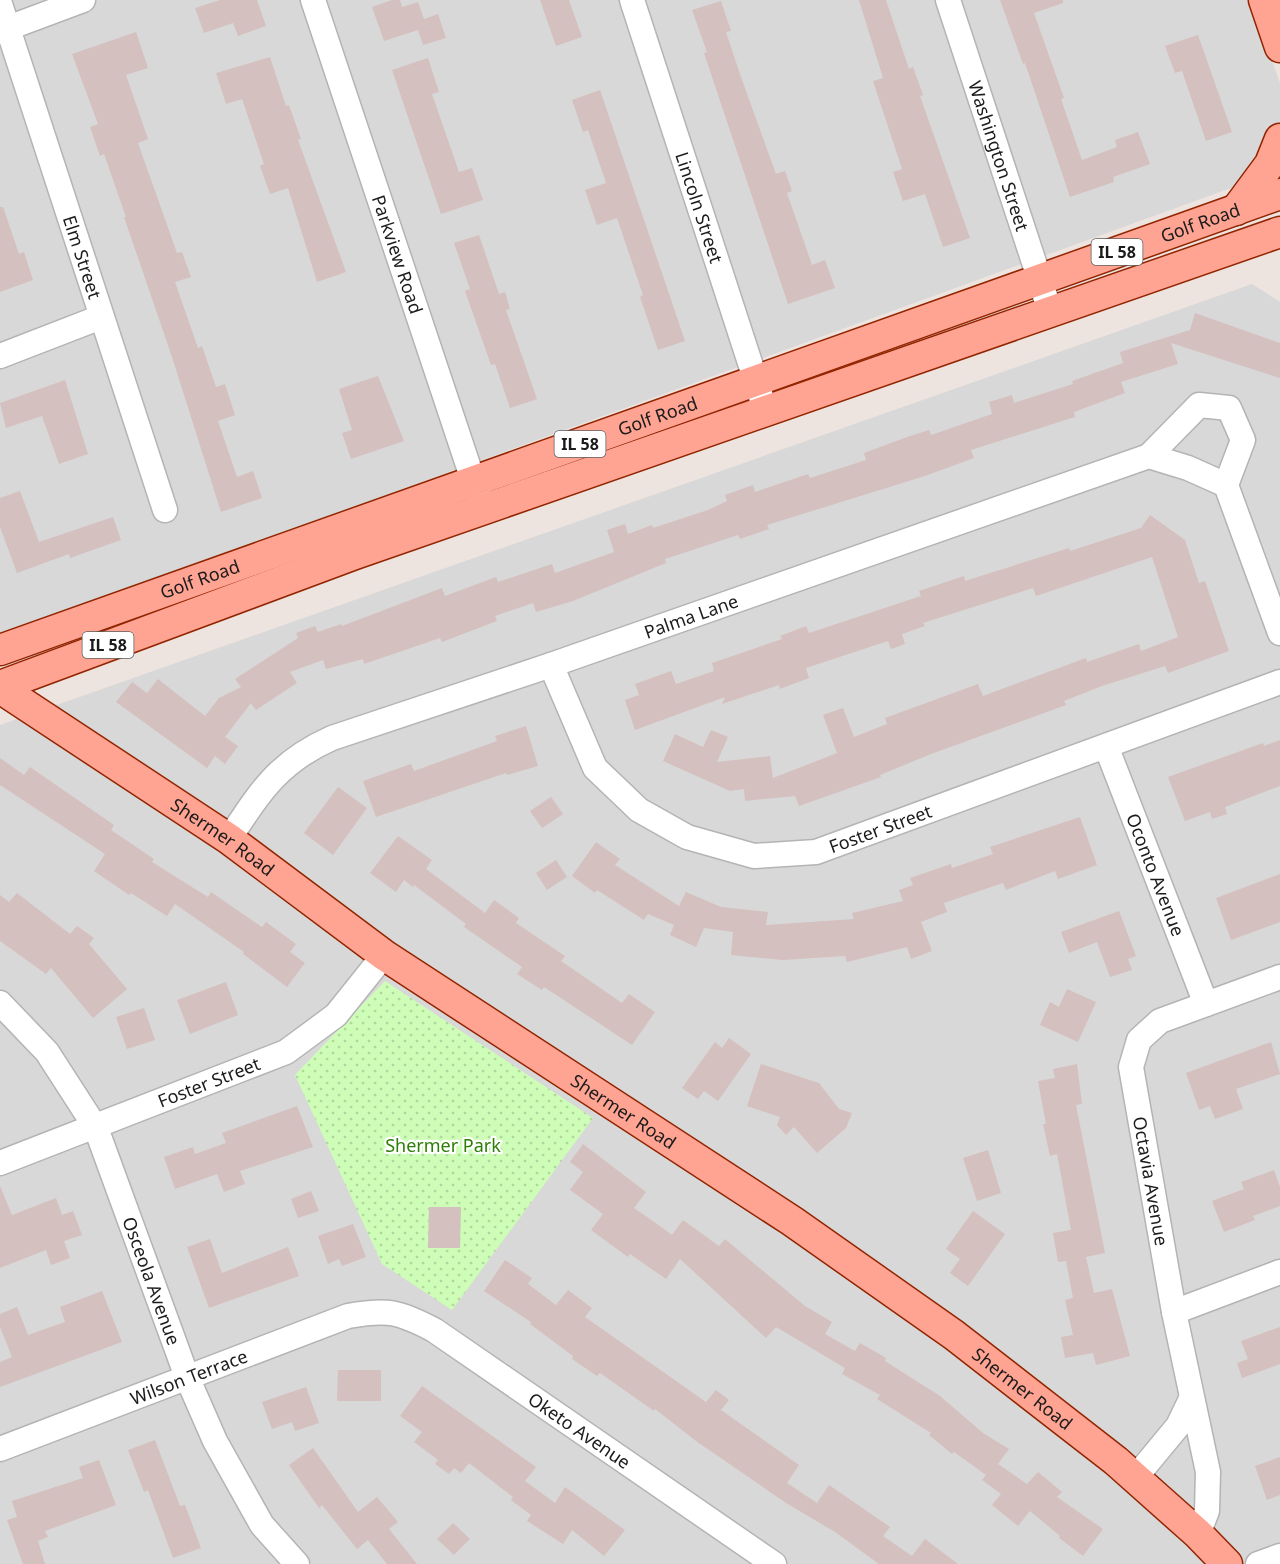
<svg xmlns="http://www.w3.org/2000/svg" width="1280" height="1564" viewBox="0 0 1280 1564" font-family="'Noto Sans',sans-serif">
  <style>
    .residential { fill: #d9d8d8 }
    .park { fill: url(#park-dots) }
    .building { fill: #d4c0bf }
    .lines { fill: none; stroke-linecap: round; stroke-linejoin: round }
    .minor-casing { stroke: #b4b4b4; stroke-width: 27 }
    .major-casing { stroke: #922500; stroke-width: 33 }
    .minor { stroke: #fff; stroke-width: 24 }
    .major { stroke: #ffa493; stroke-width: 30 }
    .labels { text-anchor: middle; dominant-baseline: central; stroke-width: 4.5; stroke-linejoin: round; paint-order: stroke }
    .shield { fill: #fff; stroke: #5f5f5f; stroke-width: 1.5 }
    .shield-label { font-size: 16px; font-weight: bold; fill: #1b1b1b }
    .street-label { font-size: 18px; fill: #1b1b1b; stroke: #fff }
    .park-label { font-size: 18px; fill: #2c7e04; stroke: #fff }
  </style>
  <defs>
    <pattern id="park-dots" width="8" height="8" patternUnits="userSpaceOnUse" patternTransform="scale(1.5)"><rect width="8" height="8" fill="#cefdb7"/><path d="M2 2h.1M6 6h.1" fill="none" stroke="#b0d89d" stroke-width="1.8" stroke-linecap="round"/></pattern>
  </defs>
  <rect width="100%" height="100%" fill="#ede3df"/>
  <g class="residential">
    <path d="M0,0H1251L1280,83V124L1264,159L1239,185L0,635Z"/>
    <path d="M1252,284L1280,302V1564H0V725Z"/>
  </g>
  <path class="park" d="M385,981L593,1118L452,1310L382,1264L295,1075Z"/>
  <g class="building">
    <path d="M220,0H257L266,26L238,36L233,23L204,33L195,8Z"/>
    <path d="M392,0H400L402,7L418,2L424,19L438,14L446,38L423,45L418,30L384,41L372,7Z"/>
    <path d="M540,0H569L582,37L556,46Z"/>
    <path d="M859,0H886L909,69L913,67L923,95L920,96L970,238L943,247L925,194L903,201L893,172L902,169L873,81L883,78Z"/>
    <path d="M1000,0H1063V3L1034,13L1064,98L1061,99L1082,160L1117,147L1115,140L1138,132L1150,164L1113,177L1114,182L1070,197L1025,63L1023,64Z"/>
    <path d="M721,1L731,31L726,32L741,77L776,174L785,171L792,191L787,193L812,265L825,260L835,288L788,304L704,53L707,52L692,10Z"/>
    <path d="M136,32L148,68L126,75L148,139L138,143L177,253L182,252L191,277L175,282L198,348L202,346L216,387L225,384L235,415L218,421L237,477L253,471L262,498L221,512L172,357L124,217H126L104,154L100,156L90,127L98,124L72,54Z"/>
    <path d="M1198,35L1232,132L1206,141L1182,71L1175,73L1165,46Z"/>
    <path d="M270,57L286,106L289,105L301,139L298,140L346,272L317,282L288,188L270,194L260,166L264,164L242,99L226,104L216,73Z"/>
    <path d="M428,58L439,92L432,94L459,172L472,168L483,200L441,214L392,70Z"/>
    <path d="M600,90L685,341L658,350L640,297L643,295L617,218L597,225L585,190L606,183L588,130L583,132L572,100Z"/>
    <path d="M0,207H3L19,254L24,252L33,280L0,292Z"/>
    <path d="M479,235L499,294L505,292L510,309L506,310L537,399L510,408L495,364L491,365L465,291L470,289L454,243Z"/>
    <path d="M1195,313L1280,343V378L1171,343L1178,364L1121,382L1125,393L1074,412L1075,417L971,450L974,458L925,476L767,525L769,529L740,539L738,535L665,559L666,563L573,601L536,612L533,603L495,616L497,621L442,642L440,638L364,664L363,659L326,669L323,660L290,672L297,683L256,710L251,703L225,737L238,746L225,764L215,756L207,768L116,702L132,682L147,693L158,679L205,716L219,698L241,687L235,679L298,638L296,633L315,626L318,632L341,624L342,626L442,588L445,596L496,577L498,582L552,564L555,573L614,552L607,530L625,524L628,534L652,525L653,528L708,510L727,501L725,495L753,485L755,492L808,474L810,478L866,460L864,453L910,436L929,430L931,435L992,414L989,402L1012,395L1014,403L1073,384L1072,381L1123,363L1120,352L1190,330Z"/>
    <path d="M378,376L404,441L351,459L342,433L352,430L339,389Z"/>
    <path d="M65,380L88,454L59,464L42,416L6,428L0,403Z"/>
    <path d="M20,491L39,542L113,517L121,540L70,558L69,554L17,573L0,527V498Z"/>
    <path d="M1150,515L1185,540L1199,583L1205,581L1229,651L1168,673L1165,666L1102,686L1064,701L1066,705L931,754L880,775L881,777L799,806L795,796L745,801L744,789L730,791L663,761L675,734L703,747L711,730L728,737L717,762L770,756L773,778L837,753L823,715L843,708L854,737L887,724L885,718L978,684L983,696L1086,658L1087,662L1139,644L1141,651L1178,637L1152,557L1036,596L1033,588L923,623L925,626L902,634L905,644L891,649L888,641L806,668L809,678L780,689L779,685L722,704L725,697L635,730L625,700L639,695L635,684L671,671L676,684L714,671L712,663L782,639L780,636L806,626L809,633L921,596L919,591L964,576L965,581L1069,548L1070,551L1141,528Z"/>
    <path d="M526,726L538,766L507,775L506,773L376,817L363,781L411,764L414,771L497,741L495,736Z"/>
    <path d="M1280,740V786L1225,807L1227,814L1212,819L1210,812L1185,821L1168,777L1263,743L1264,746Z"/>
    <path d="M0,758L24,775L30,767L114,825L111,830L154,859L152,862L208,897L211,892L262,927L266,922L296,944L290,952L305,963L287,987L243,954L244,952L175,904L167,916L131,893L129,895L94,871L105,854L0,785Z"/>
    <path d="M338,787L367,808L333,855L304,833Z"/>
    <path d="M551,797L563,814L542,828L530,811Z"/>
    <path d="M1080,817L1097,865L1058,879L1055,871L1006,890L1003,883L944,903L947,912L921,922L932,951L911,959L907,947L847,962L845,956L783,960L731,955L733,932L704,928L696,947L670,935L674,925L648,914L644,920L597,890L595,893L572,876L596,842L620,859L615,865L679,906L686,892L721,907L768,912L766,925L854,919L852,913L903,901L899,890L913,885L910,878L951,864L952,868L993,854L990,847Z"/>
    <path d="M398,836L432,860L426,869L485,913L494,900L519,918L516,923L565,956L561,961L622,1003L629,994L655,1012L632,1045L544,987L542,990L517,974L522,967L464,927L466,924L414,885L413,887L404,880L396,892L370,873Z"/>
    <path d="M556,860L567,877L547,890L536,873Z"/>
    <path d="M1280,874V922L1231,940L1216,898Z"/>
    <path d="M17,893L70,934L77,926L94,938L89,944L127,989L93,1018L51,968L46,974L0,941V895L9,902Z"/>
    <path d="M1119,911L1136,956L1128,959L1132,970L1110,977L1097,942L1069,953L1061,932Z"/>
    <path d="M226,982L238,1015L190,1034L177,1000Z"/>
    <path d="M1067,989L1096,1002L1078,1042L1040,1025L1050,1002L1059,1007Z"/>
    <path d="M144,1008L155,1040L127,1049L116,1017Z"/>
    <path d="M729,1038L751,1054L718,1101L704,1091L698,1099L682,1088L715,1042L722,1048Z"/>
    <path d="M1271,1042L1280,1074L1236,1089L1243,1109L1215,1119L1210,1106L1199,1110L1186,1073Z"/>
    <path d="M761,1064L819,1083L839,1109L852,1113L846,1128L817,1153L794,1127L786,1135L777,1125L780,1117L747,1106Z"/>
    <path d="M1077,1064L1082,1104L1076,1105L1105,1253L1086,1257L1094,1293L1112,1289L1130,1356L1096,1365L1093,1353L1065,1358L1061,1337L1073,1335L1065,1300L1073,1298L1066,1261L1058,1262L1053,1233L1071,1230L1057,1154L1050,1156L1043,1124H1046L1038,1081L1055,1078L1053,1069Z"/>
    <path d="M297,1106L313,1147L240,1171L245,1184L224,1192L217,1174L175,1189L164,1157L193,1147L195,1154L226,1143L222,1133Z"/>
    <path d="M583,1144L646,1192L634,1208L650,1219L672,1235L683,1220L719,1246L725,1239L805,1306L832,1322L825,1334L855,1351L860,1343L886,1358L885,1361L940,1396L983,1433L1009,1449L998,1464L1027,1484L1038,1472L1062,1492L1057,1497L1103,1529L1083,1556L1059,1538L1060,1536L1030,1511L1018,1526L992,1505L1001,1494L982,1480L986,1475L954,1452L952,1454L929,1435L931,1433L877,1399L880,1395L842,1374L845,1368L776,1327L766,1338L680,1259L666,1279L630,1254L628,1257L591,1230L603,1214L570,1190L583,1172L570,1162Z"/>
    <path d="M988,1150L1001,1193L977,1201L963,1158Z"/>
    <path d="M1274,1170L1280,1187V1206L1253,1216L1255,1220L1224,1232L1212,1201L1244,1189L1241,1182Z"/>
    <path d="M0,1186L12,1215L56,1198L62,1215L73,1211L82,1235L64,1241L70,1258L51,1265L46,1250L0,1268Z"/>
    <path d="M311,1191L319,1211L298,1218L291,1199Z"/>
    <path d="M429,1207H461L460,1248H428Z"/>
    <path d="M973,1211L1005,1234L968,1286L950,1273L960,1259L946,1249Z"/>
    <path d="M353,1224L366,1257L342,1266L339,1259L328,1264L318,1236Z"/>
    <path d="M210,1239L222,1273L288,1247L299,1276L209,1308L187,1247Z"/>
    <path d="M505,1260L532,1278L528,1284L556,1305L568,1290L592,1308L585,1317L706,1402L716,1390L729,1400L721,1410L799,1465L787,1483L817,1503L829,1485L890,1527L883,1536L912,1556L925,1539L958,1564H879L835,1532L786,1503L696,1441L655,1409L654,1411L600,1373L597,1376L572,1359L573,1356L530,1324L531,1322L484,1291Z"/>
    <path d="M102,1291L122,1342L0,1387V1362L12,1357L0,1327V1314L17,1307L28,1335L65,1322L60,1307Z"/>
    <path d="M1280,1327V1364L1242,1378L1237,1363L1248,1359L1241,1341Z"/>
    <path d="M338,1370H381V1401H337Z"/>
    <path d="M422,1386L536,1467L525,1481L555,1503L565,1487L625,1530L604,1556L572,1530L563,1544L527,1521L531,1515L511,1500L513,1497L469,1463L461,1473L454,1468L449,1474L435,1464L438,1460L414,1442L422,1432L400,1416Z"/>
    <path d="M306,1387L319,1423L295,1431L292,1422L272,1429L262,1402Z"/>
    <path d="M155,1440L180,1506L185,1505L201,1548L173,1558L148,1490L144,1492L128,1450Z"/>
    <path d="M313,1448L358,1512L377,1497L398,1522L389,1529L417,1564H387L368,1540L357,1549L322,1505L319,1508L289,1465Z"/>
    <path d="M1280,1457V1495L1267,1500L1255,1466Z"/>
    <path d="M99,1460L116,1505L45,1531L48,1537L38,1541L45,1564H23L7,1520L17,1517L12,1501L83,1478L79,1467Z"/>
    <path d="M453,1523L470,1539L454,1555L437,1539Z"/>
  </g>
  <g class="lines">
    <defs>
      <g id="minor">
        <path id="s1" d="M313,0L479,498"/>
        <path id="s2" d="M632,0L766,412"/>
        <path id="s3" d="M948,0L1050,311"/>
        <path id="s4" d="M0,4L165,510"/>
        <path d="M0,31L83,0"/>
        <path d="M0,356L101,317"/>
        <path d="M1149,456L1199,405L1229,408L1243,440L1226,485"/>
        <path id="s5" d="M551,665L595,768L639,810L687,837L754,856L816,852L1280,682"/>
        <path id="s6" d="M1106,746L1206,1004"/>
        <path id="s7" d="M229,839C260,792 278,762 332,738L551,665L1149,456L1188,468L1226,485L1280,633"/>
        <path id="s8" d="M0,1003L47,1052L96,1128L187,1377L215,1441L262,1525L297,1564"/>
        <path id="s9" d="M0,1163L286,1052L336,1015L384,955"/>
        <path d="M1174,1312L1280,1272"/>
        <path id="s10" d="M0,1449L348,1316C387,1309 398,1311 434,1330L774,1564"/>
        <path d="M1135,1478L1178,1426L1191,1399"/>
        <path d="M1198,1534L1207,1511L1208,1472L1174,1312L1131,1067L1139,1040L1160,1021L1280,977"/>
        <path d="M1258,1564L1280,1556"/>
      </g>
      <g id="major">
        <path d="M1264,0L1280,47"/>
        <path d="M1236,210L1270,164L1280,139"/>
        <path id="s11" d="M0,650L1280,194"/>
        <path d="M0,686L355,554L1280,232"/>
        <path id="s12" d="M0,688L229,839L384,955L792,1221L954,1335L1116,1461L1198,1534L1227,1564"/>
      </g>
    </defs>
    <use href="#minor" class="minor-casing"/>
    <use href="#major" class="major-casing"/>
    <use href="#minor" class="minor"/>
    <use href="#major" class="major"/>
  </g>
  <g class="labels">
    <g class="shield">
      <rect x="1091.5" y="239" width="51" height="26" rx="4.5"/>
      <rect x="554.5" y="431" width="51" height="26" rx="4.5"/>
      <rect x="82.5" y="632" width="51" height="26" rx="4.5"/>
    </g>
    <g class="shield-label">
      <text x="1117" y="252">IL 58</text>
      <text x="580" y="444">IL 58</text>
      <text x="108" y="645">IL 58</text>
    </g>
    <g class="street-label">
      <text stroke="none"><textPath href="#s3" startOffset="164">Washington Street</textPath></text>
      <text stroke="none"><textPath href="#s2" startOffset="218">Lincoln Street</textPath></text>
      <text stroke="none"><textPath href="#s11" startOffset="1274">Golf Road</textPath></text>
      <text stroke="none"><textPath href="#s1" startOffset="268">Parkview Road</textPath></text>
      <text stroke="none"><textPath href="#s4" startOffset="266">Elm Street</textPath></text>
      <text stroke="none"><textPath href="#s11" startOffset="698">Golf Road</textPath></text>
      <text stroke="none"><textPath href="#s11" startOffset="212">Golf Road</textPath></text>
      <text stroke="none"><textPath href="#s7" startOffset="526">Palma Lane</textPath></text>
      <text stroke="none"><textPath href="#s5" startOffset="428">Foster Street</textPath></text>
      <text stroke="none"><textPath href="#s12" startOffset="268">Shermer Road</textPath></text>
      <text stroke="none"><textPath href="#s6" startOffset="138">Oconto Avenue</textPath></text>
      <text stroke="none"><textPath href="#s9" startOffset="224">Foster Street</textPath></text>
      <text stroke="none"><textPath href="#s12" startOffset="754">Shermer Road</textPath></text>
      <text transform="translate(1151 1181) rotate(80)">Octavia Avenue</text>
      <text stroke="none"><textPath href="#s8" startOffset="321">Osceola Avenue</textPath></text>
      <text stroke="none"><textPath href="#s10" startOffset="202">Wilson Terrace</textPath></text>
      <text stroke="none"><textPath href="#s12" startOffset="1240">Shermer Road</textPath></text>
      <text stroke="none"><textPath href="#s10" startOffset="639">Oketo Avenue</textPath></text>
    </g>
    <g class="park-label">
      <text x="443" y="1145">Shermer Park</text>
    </g>
  </g>
</svg>
